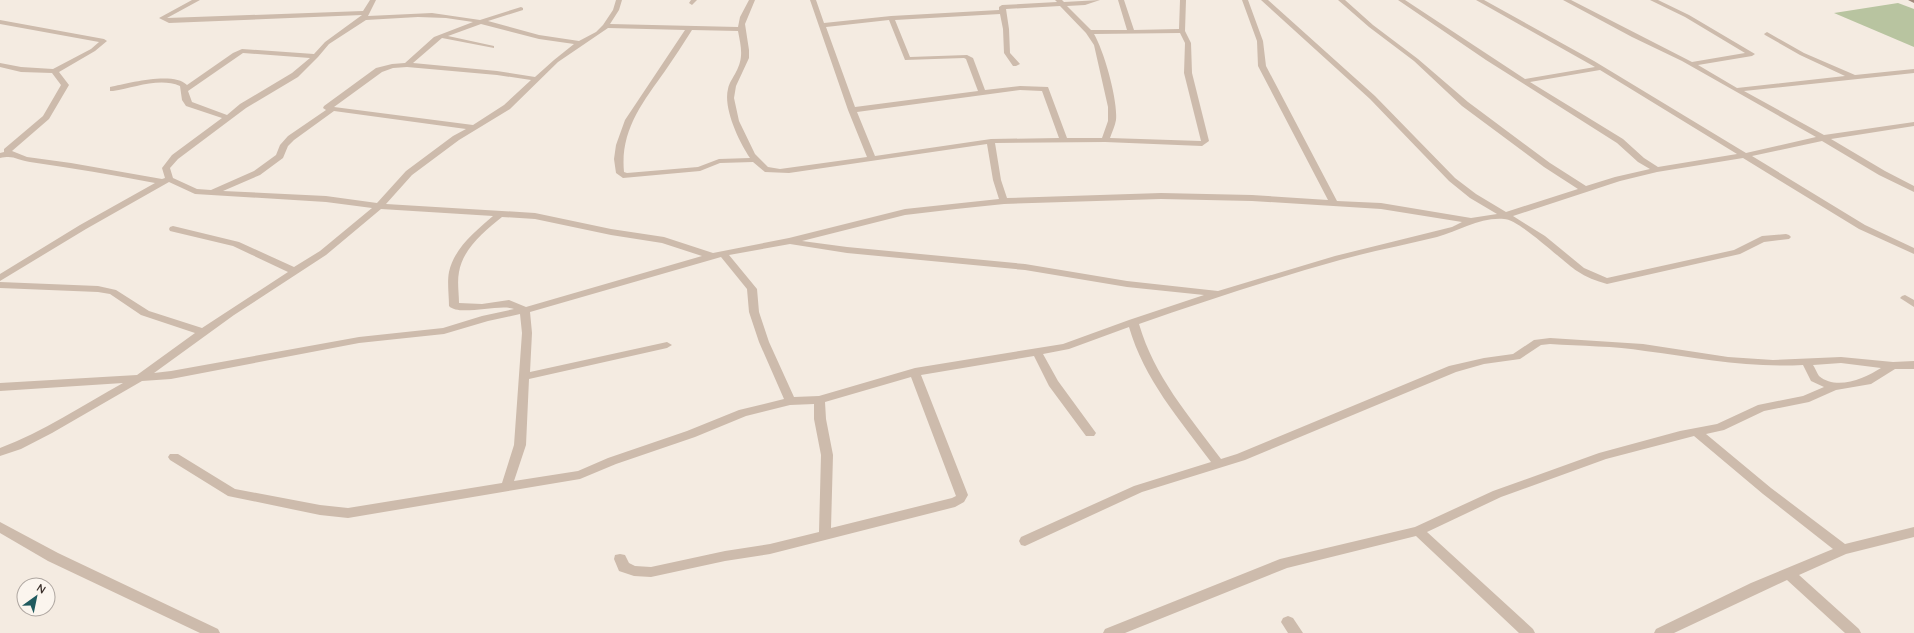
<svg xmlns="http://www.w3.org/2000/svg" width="1914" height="633" viewBox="0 0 1914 633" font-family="Quicksand,sans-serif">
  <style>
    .green { fill: #b8c4a0 }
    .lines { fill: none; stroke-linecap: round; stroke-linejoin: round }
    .street { fill: #cdbbac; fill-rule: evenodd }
    .secondary { fill: #a18a7d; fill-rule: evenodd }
  </style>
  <rect width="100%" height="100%" fill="#f4ebe1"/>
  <path class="green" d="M1898,3L1914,9V47L1834,13Z"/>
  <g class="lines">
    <g class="street">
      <path d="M192,0H200L167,18L363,11L370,0H376L368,16L432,13L480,20L521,7L523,8V10L488,21L539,35L579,41L596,32L603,25L613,10L616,0H622L619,10L610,24L738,27L740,17L749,0H755L745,24L749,50V58L736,86L734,98L739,121L755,154L768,167L780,169L867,157L848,110L810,0H816L824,23L891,16L999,10V7L1002,5L1057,2L1055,0H1062L1064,2L1100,0L1085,5L1067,6L1091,30H1127L1118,0H1124L1134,30L1179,29L1180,0H1186L1185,31L1191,43L1192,73L1209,141L1202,146L1105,142L995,143L1001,180L1007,198L1161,193L1252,195L1328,200L1258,66L1257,41L1242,0H1248L1263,41L1266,66L1337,201L1381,203L1471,218L1497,214L1470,198L1449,181L1370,99L1261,0H1268L1375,96L1455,178L1476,194L1506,212L1578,189L1544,167L1462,106L1414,61L1369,27L1338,0H1345L1373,25L1418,59L1468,102L1550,163L1586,186L1615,177L1650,169L1638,162L1617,143L1486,60L1398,0H1405L1525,79L1595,67L1476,0H1484L1594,61L1746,153L1816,137L1682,61L1632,37L1563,0H1571L1692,62L1745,53L1685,17L1650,0H1658L1689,15L1755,54L1752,56L1698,65L1737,88L1845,76L1800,55L1765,35L1764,34L1767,32L1804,53L1855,75L1914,69V73L1744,91L1824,135L1914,122V126L1831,139L1885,171L1914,186V192L1879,175L1822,141L1752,156L1865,225L1914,248V254L1859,229L1743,158L1657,172L1620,181L1513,216L1545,236L1584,268L1607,278L1734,250L1762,236L1786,234L1789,235L1791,237L1789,239L1764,242L1740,254L1607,284C1596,281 1586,277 1577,271C1562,261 1519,219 1504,219C1480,217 1459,231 1437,237C1405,245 1372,251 1340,260C1272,279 1205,301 1139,324C1154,376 1189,416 1221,459L1237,454L1449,366L1484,358L1513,354L1534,340L1550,338L1643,344L1728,357L1773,360L1841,357L1893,362L1914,361V369H1895L1871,384L1836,390L1809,402L1764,411L1724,430L1706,434L1771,488L1845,544L1914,527V537L1846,554L1799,575L1859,629L1861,633H1845L1787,580L1674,633H1654L1656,629L1751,583L1833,549L1763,494L1694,436L1606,459L1501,497L1427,532L1533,629L1535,633H1519L1416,536L1287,568L1125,633H1103L1105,629L1280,559L1415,527L1493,491L1599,453L1680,431L1717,424L1758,405L1803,396L1824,387L1811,381L1803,365C1747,368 1700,358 1645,351C1614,346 1581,346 1550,344L1541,345L1520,359L1484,364L1456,372L1245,460L1142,492L1025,546L1021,545L1019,541L1021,537L1134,486L1211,462C1179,419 1144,379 1129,327L1069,349L1043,354L1058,381L1096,433L1094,436H1086L1049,386L1034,356L921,375L968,495L964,502L955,507L770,554L725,561L651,577L634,576L619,571L614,559L615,555L620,554L625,555L629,563L635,566L651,567L725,551L770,544L819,532L821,455L814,419V404L790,405L746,416L695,437L616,464L580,479L348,518L320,515L228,496L170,460L168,457L170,454H178L235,489L320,505L348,508L502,483L514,445L522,333L520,314L488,321L444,334L359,343L171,379L142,381L52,433L21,449L0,456V448C43,432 83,405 123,383L0,391V383L137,375L195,333L141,315L110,294L98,292L0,288V282L98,286L116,290L149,311L202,328L288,272L233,246L170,231L169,229L170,227L173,226L239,242L294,267L320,251L372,208L326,202L195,194L169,182L86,229L0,281V274L80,225L155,183C114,175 72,168 30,162C16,160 15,155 0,158V153L4,152V149L43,116L61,85L52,73L21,72L0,67V63L21,67L53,69L91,49L99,42L0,24V20L104,39L107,41L95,51L59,72L69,85L49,119L12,151L27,157L71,163L162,179L165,178L162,168L172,155L222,118L186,106L182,100L180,86C159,77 134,88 113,91H110V87C128,83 174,71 187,85L233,53L242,49L314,54L325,42L362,15L169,23L159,18ZM1060,6L1086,33L1094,45L1108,107V121L1102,138H1067L1048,87L1020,86L985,90L973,58L967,55L910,57L895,20L1000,14L1003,29L1004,53L1013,66H1016L1020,64L1010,53L1009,29L1006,9ZM418,17L446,18L473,22L434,37L405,63L392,64L376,68L324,106L323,108L326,110L288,136L280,145L276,155L254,171L211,190L197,189L173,178L170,168L178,159L246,108L298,77L318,57L329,44L366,20ZM889,20L905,60L964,58L966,59L978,91L855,107L826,27ZM481,24L539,39L574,44L554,60L535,77L497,71L413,63L442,38L494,48V46L448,36ZM608,28L685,30L625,120L616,145L614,159L616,173L623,178L700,171L720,163L753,162L765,172L789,173L987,144L993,180L999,199L905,209L789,238L713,253L664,237L611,229L535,213L386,204L412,175L459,140L510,109L558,62ZM692,30L738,31C741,47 744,57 736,72C733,78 729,83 728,89C723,108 739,142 750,158L719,159L698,167L627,173L624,172C620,131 642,103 665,71C674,58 683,44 692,30ZM1180,33L1185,43L1184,73L1201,141L1110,138C1112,132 1115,126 1116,120C1118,100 1104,51 1094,34ZM243,53L310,58L292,73L240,104L227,115L192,102L188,91ZM407,67L497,75L531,80L504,105L473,125L334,107L382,72L393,68ZM1600,70L1737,154L1658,167L1644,158L1623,139L1530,82ZM1020,90L1042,91L1059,138L991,139L875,156L857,112ZM334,111L466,129L453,136L406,171L377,203L326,196L223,191L260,175L283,158L288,146L294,140ZM1161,199L1252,201L1381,209L1462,222L1452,227L1335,256L1218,291L1127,281L1025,264L847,247L802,241L905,215L956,209L1004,204ZM381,209L493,216C476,231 454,248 449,272C447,282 449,295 449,306C459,317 500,303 514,309L482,316L443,328L359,337L171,371L154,373L234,315L326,255ZM502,217L535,219L611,235L662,243L702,256L526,307L509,300L482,304L459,303C459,293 457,282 459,272C463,248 485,231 502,217ZM790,244L847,253L1025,270L1127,287L1204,295L1129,320L1063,344L915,368L819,396L794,397L769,342L759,312L757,289L729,255ZM721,257L747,289L749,312L759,342L784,399L739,410L687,431L608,458L578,471L514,481L526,445L529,379L667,348L672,345L667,342L530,372L532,333L530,312ZM1841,363L1881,368C1865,378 1837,391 1819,376C1817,373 1815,368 1813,365ZM911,377L956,496L952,498L831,528L833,455L826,419L825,402Z"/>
      <path d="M691,0H697L692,5L689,3Z"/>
      <path d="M1905,295L1914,300V307L1900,298L1902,296Z"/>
      <path d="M0,522L58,553L218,629L220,633H200L48,561L0,533Z"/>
      <path d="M1288,616L1293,618L1303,633H1288L1281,622L1283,618Z"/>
    </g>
    <path class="secondary" d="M1908,0H1914V3Z"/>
  </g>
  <g transform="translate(36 597) rotate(33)"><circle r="19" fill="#fbf5ee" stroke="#aea6a0"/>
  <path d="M0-3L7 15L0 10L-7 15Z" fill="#1f5a5e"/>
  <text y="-6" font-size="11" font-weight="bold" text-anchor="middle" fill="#3b302b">N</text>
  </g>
</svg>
